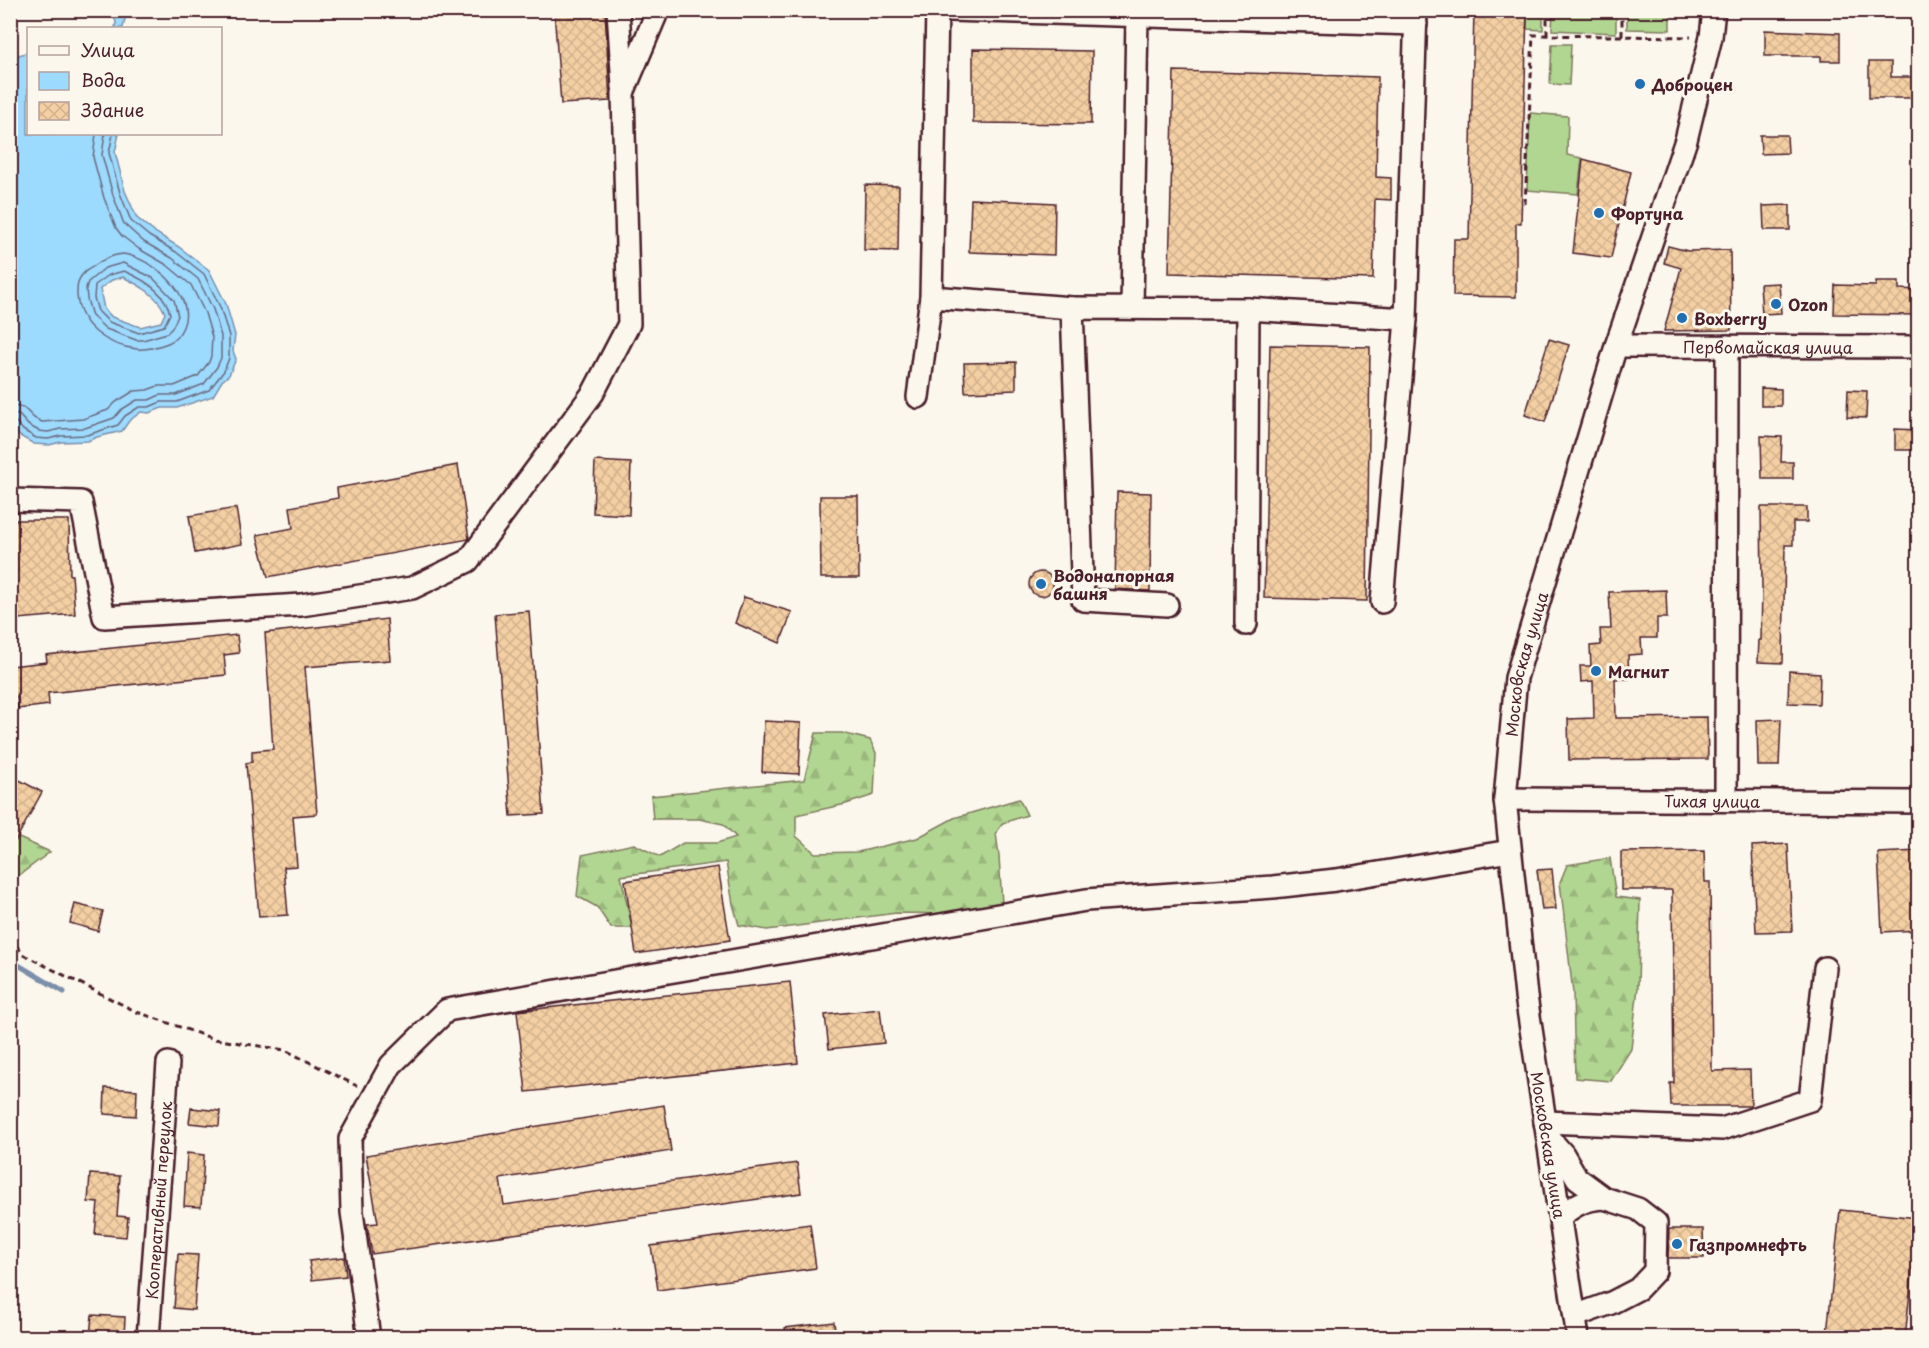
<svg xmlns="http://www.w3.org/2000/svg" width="1929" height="1348" viewBox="0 0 1929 1348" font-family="'Playpen Sans',sans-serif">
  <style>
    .grass { fill: #b1d691; stroke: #7e7a5e; stroke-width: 1.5 }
    .forest { fill: url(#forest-firs); stroke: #7e7a5e; stroke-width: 1.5 }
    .water { fill: #9cdafe; stroke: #7b8faa; stroke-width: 1.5; fill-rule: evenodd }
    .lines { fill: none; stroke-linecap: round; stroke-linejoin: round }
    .shore { stroke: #6b6a7f; stroke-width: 1.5 }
    .stream { stroke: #7b8faa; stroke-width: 5 }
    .building { fill: url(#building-cross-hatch); stroke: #4a1f2b; stroke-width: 1.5 }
    .minor-casing { stroke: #4a1f2b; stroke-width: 26 }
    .path { stroke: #4a1f2b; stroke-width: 3; stroke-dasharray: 6 4.5; stroke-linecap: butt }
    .minor { stroke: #fbf7ec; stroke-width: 21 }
    .poi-dot { fill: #1f6fb2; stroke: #fbf7ec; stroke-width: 2 }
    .labels { text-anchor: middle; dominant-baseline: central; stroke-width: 6; stroke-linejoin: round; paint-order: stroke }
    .poi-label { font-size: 16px; font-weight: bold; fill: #4a1f2b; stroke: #fbf7ec; text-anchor: start }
    .street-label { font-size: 16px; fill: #4a1f2b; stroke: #fbf7ec }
  </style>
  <defs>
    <pattern id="forest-firs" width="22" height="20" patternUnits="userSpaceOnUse" patternTransform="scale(1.5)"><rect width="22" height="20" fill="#b1d691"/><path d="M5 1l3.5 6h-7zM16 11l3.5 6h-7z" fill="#9ab77d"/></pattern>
    <pattern id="building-cross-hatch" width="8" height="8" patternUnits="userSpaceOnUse" patternTransform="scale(1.5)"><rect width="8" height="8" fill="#f3cfa3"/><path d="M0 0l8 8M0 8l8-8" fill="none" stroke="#d2b18c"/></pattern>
  </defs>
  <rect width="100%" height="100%" fill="#fbf7ec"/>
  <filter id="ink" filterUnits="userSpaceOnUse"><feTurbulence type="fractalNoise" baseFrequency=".0167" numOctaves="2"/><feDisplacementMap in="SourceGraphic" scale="12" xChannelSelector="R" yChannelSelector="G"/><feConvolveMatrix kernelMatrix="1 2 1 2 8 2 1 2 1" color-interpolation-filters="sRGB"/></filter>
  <g filter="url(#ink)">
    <g class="grass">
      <path d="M1528,11H1543V30L1527,29Z"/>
      <path d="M1553,11H1616V33L1552,30Z"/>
      <path d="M1627,11H1670V30L1627,29Z"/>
      <path d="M1552,44H1571L1569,85L1550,84Z"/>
      <path d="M1530,113L1568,116L1567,155L1582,158L1578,194L1527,190Z"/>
    </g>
    <g class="forest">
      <path d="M816,733H842L870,740L876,753L874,795L846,804L796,815V836L815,853L858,852L917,838L954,818L1019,799L1027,815L1003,823L996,833L999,856L1002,904L958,914L896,913L767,930L739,925L733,904L726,862L621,876L632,928H611L597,907L577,896L582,855L634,844L660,857L683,843H717L736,837L723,824L699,819H653L651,796L804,780Z"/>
      <path d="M10,834L50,852L18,876L11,872Z"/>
      <path d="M1610,858L1616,897L1640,900L1638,987L1631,1049L1611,1081L1575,1078L1573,993L1560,882L1567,865Z"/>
    </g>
    <g class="water">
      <path d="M112,11H120L125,19L123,28H115L116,22Z"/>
      <path d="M28,52V134H119L115,152L125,191L137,218L153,231L179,247L209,270L226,304L235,335L233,351L236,359L229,375L222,381L213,396L177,408H162L149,413L141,412L129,421L122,431L97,437L88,441L61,442L49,445L34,444L18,435L11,424L10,58ZM123,277C139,285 158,295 165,313L161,322L140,327L112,317L104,309L100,289L112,280Z"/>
    </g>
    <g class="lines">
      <g class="shore">
        <path d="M123,254C152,258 197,295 183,327C180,334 176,340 168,343C160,346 146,350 137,349C107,346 79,326 77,295C77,287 77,280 83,274C86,270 90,269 94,266C103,259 112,255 123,254Z"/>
        <path d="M123,263L153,278L174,300L178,316L172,328L167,333L143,340H136L106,329L92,316L87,299L86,288L88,282L105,268Z"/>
        <path d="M124,271C143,279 166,292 170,314L164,326L139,333L109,322L98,311L94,298L95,285L109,275Z"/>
        <path d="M10,405L24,408L34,418L42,422L83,419L108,410L116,402L134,391L147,390L158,386H174L198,376L209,362L211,356L212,337L205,313L191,285L167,265L139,249L122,236L116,228L104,198L93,157L96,134"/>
        <path d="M10,414L19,415L28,425L39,431L48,432L60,429L85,428L114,418L121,410L137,400H149L160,395H176L204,384L217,367L221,358V336L213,309L198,279L172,258L144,242L124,224L113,195L102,155L105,134"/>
        <path d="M10,421L16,422L23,430L36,438L48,439L61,436L87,435L118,425L125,416L139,407H149L161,402H177L209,390L224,371L229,358V336L220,307L204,274L176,252L149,236L131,221L120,193L109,153L113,134"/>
      </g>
      <path class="stream" d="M10,960L64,992"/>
    </g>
    <g class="building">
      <path d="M554,10H605L610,101L561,104Z"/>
      <path d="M1474,10H1527L1521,223H1516V297L1453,296L1454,239H1469Z"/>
      <path d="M1765,30L1840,33V61H1821V56H1765Z"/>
      <path d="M973,49L1092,51L1091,124L973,123Z"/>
      <path d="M1869,62H1891V77H1915L1916,98H1869Z"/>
      <path d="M1174,71L1378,77L1376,177L1391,178V200L1375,199L1373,279L1169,273Z"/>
      <path d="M1760,135H1787L1788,153L1761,154Z"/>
      <path d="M1583,159L1631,172L1611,258L1573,253Z"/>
      <path d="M865,185L899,186L898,251L864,250Z"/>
      <path d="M971,199L1055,203L1054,255L969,252Z"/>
      <path d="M1790,205V230H1764L1763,206Z"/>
      <path d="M1668,246L1688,251L1730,250L1731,330L1664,331L1681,268L1664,263Z"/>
      <path d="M1876,282H1899V289L1918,290V315L1834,314L1835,285L1876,286Z"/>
      <path d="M1779,283L1781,313L1762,314L1760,284Z"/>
      <path d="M1549,339L1569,345L1545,422L1525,415Z"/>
      <path d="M1270,345L1370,347L1367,601L1264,598Z"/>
      <path d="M1016,362V390L965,392L964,363Z"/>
      <path d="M1761,388L1781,389V406H1761Z"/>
      <path d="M1848,390L1867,391L1866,418L1847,417Z"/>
      <path d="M1895,429L1918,430V450H1895Z"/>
      <path d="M1761,436L1782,437L1781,462H1793V479H1762Z"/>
      <path d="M595,461L631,463L629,515L593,513Z"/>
      <path d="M458,465L469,539L268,577L257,535L293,528L290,507L338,498L337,488Z"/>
      <path d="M1117,492L1151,493L1150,591L1115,589Z"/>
      <path d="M820,496H858L859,578H821Z"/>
      <path d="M1761,507H1807V522H1793V545H1785L1783,663L1758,662L1759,640H1761L1762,587Z"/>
      <path d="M236,508L242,544L195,553L189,516Z"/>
      <path d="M10,520H69L70,575H72L75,614L18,619L12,554H10Z"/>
      <circle cx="1041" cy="584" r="12"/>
      <path d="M1666,590L1667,618H1657V638H1641L1642,654L1628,655L1629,679H1615L1616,718L1707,717L1708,759L1569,760L1568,719L1594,718L1593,681L1581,682L1580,666H1591L1590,646L1601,645L1600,629H1611L1609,592Z"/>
      <path d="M744,597L792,612L780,643L735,623Z"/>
      <path d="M529,611L544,814L511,816L495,614Z"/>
      <path d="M387,619L390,660L305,667L317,814L293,816L297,866L284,867L288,915L259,917L246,763L252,762V751L273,749L265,633Z"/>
      <path d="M237,635L239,653L224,655L226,675L48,693L49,705L18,709L17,696L10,697V666L47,662L46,655Z"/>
      <path d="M1789,671L1820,673L1819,704L1788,703Z"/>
      <path d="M1781,719L1779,766H1758L1757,720Z"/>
      <path d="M764,721L801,723L799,774L762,772Z"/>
      <path d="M10,775L42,792L10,851Z"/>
      <path d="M1788,844L1792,931L1756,932L1752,846Z"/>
      <path d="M1704,851L1705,882H1710L1712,1071L1750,1070L1751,1106H1671L1670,1083H1674L1672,890H1621V852Z"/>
      <path d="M1918,851V930L1882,932L1878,853Z"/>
      <path d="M718,867L730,940L636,954L625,881Z"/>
      <path d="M1552,869L1556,909L1542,910L1537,870Z"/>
      <path d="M75,904L103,911L98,931L70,923Z"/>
      <path d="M790,982L798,1063L526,1092L517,1011Z"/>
      <path d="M880,1009L884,1043L829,1049L825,1015Z"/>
      <path d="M105,1088L137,1090L136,1116L104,1114Z"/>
      <path d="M664,1105L671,1151L500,1179L504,1205L797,1163L801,1193L372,1254L367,1224L378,1223L366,1155Z"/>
      <path d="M191,1108L220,1111L219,1126L189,1123Z"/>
      <path d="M187,1153L204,1155L201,1207L184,1206Z"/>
      <path d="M90,1174L120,1176L117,1216L128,1217L126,1237L95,1234L98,1203L88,1202Z"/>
      <path d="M1840,1210L1918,1218L1905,1338H1866L1827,1334Z"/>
      <path d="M810,1224L816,1268L658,1290L651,1246Z"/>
      <path d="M1669,1229H1703L1704,1258H1668Z"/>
      <path d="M178,1254L198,1255L194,1310L174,1308Z"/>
      <path d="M344,1257L346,1276L312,1280L309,1261Z"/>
      <path d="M92,1315L125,1317L124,1338L90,1336Z"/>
      <path d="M834,1322L836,1338H786L785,1328Z"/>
    </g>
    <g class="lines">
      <defs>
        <g id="minor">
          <path d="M618,10L623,87"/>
          <path d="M949,10L1416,24"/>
          <path d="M931,297L1072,308"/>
          <path d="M1132,308L1137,16"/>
          <path id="s1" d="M1616,346L1918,347"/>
          <path d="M918,397L931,297L937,10"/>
          <path d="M10,500L81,502L104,617L301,605L412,588L468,561L593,393L629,324L623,93L658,10"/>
          <path d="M1382,602L1406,319"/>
          <path d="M1167,605L1083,600L1072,308L1248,309L1406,319L1416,10"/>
          <path d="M1246,624L1248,309"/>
          <path id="s2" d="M1505,799L1918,802"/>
          <path d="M1726,800L1727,346"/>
          <path d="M1545,1122L1722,1129L1810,1100L1825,968"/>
          <path d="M1548,1137L1563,1154L1577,1178L1604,1198L1638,1209L1656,1223L1655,1271L1638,1289L1611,1303L1575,1316"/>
          <path d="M1560,1217C1574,1205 1585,1199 1604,1198"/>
          <path id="s3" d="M148,1338L168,1063"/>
          <path d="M369,1338L352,1212L350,1139L391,1065L447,1010L1086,900L1273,887L1336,880L1510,851"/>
          <path id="s4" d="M1578,1338L1526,996L1505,799L1516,678L1616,346L1686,140L1711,37L1714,10"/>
        </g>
      </defs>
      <use href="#minor" class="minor-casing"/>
      <g class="path">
        <path d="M1547,35V10"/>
        <path d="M1622,36V10"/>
        <path d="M1525,204L1533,35L1691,37"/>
        <path d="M10,938L24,955L137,1012L214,1039L285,1050L357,1086"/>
      </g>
      <use href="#minor" class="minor"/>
    </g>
  </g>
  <g class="poi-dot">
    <circle cx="1640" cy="84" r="6"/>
    <circle cx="1599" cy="213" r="6"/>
    <circle cx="1776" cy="304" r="6"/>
    <circle cx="1682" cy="318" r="6"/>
    <circle cx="1041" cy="584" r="6"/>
    <circle cx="1596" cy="671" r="6"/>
    <circle cx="1677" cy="1244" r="6"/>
  </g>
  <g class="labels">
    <g class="poi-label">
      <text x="1652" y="84">Доброцен</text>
      <text x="1611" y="213">Фортуна</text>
      <text x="1788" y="304">Ozon</text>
      <text x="1694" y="318">Boxberry</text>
      <text x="1053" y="575">Водонапорная<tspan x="1053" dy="18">башня</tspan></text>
      <text x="1608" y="671">Магнит</text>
      <text x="1689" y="1244">Газпромнефть</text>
    </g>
    <g class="street-label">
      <text stroke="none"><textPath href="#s1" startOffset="152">Первомайская улица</textPath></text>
      <text stroke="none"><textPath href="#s4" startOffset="681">Московская улица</textPath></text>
      <text stroke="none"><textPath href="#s2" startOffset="207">Тихая улица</textPath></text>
      <text transform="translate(1549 1145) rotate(81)">Московская улица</text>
      <text stroke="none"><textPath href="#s3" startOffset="138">Кооперативный переулок</textPath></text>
    </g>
  </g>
  <rect width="1929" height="1348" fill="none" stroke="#fbf7ec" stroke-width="36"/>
  <rect x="18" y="18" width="1893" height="1312" fill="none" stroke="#4a1f2b" stroke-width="2" filter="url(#ink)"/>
  <rect x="27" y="27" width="195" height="108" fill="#fbf7ec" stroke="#b4a19f" stroke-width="1.5"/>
  <rect x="39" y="46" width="30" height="9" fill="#fbf7ec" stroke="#b4a19f" stroke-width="1.5"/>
  <text x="81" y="57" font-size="18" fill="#4a1f2b">Улица</text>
  <rect x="39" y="72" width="30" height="18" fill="#9cdafe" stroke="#b4a19f" stroke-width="1.5"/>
  <text x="81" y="87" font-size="18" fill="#4a1f2b">Вода</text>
  <rect x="39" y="102" width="30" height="18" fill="url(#building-cross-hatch)" stroke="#b4a19f" stroke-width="1.5"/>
  <text x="81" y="117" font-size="18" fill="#4a1f2b">Здание</text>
</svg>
